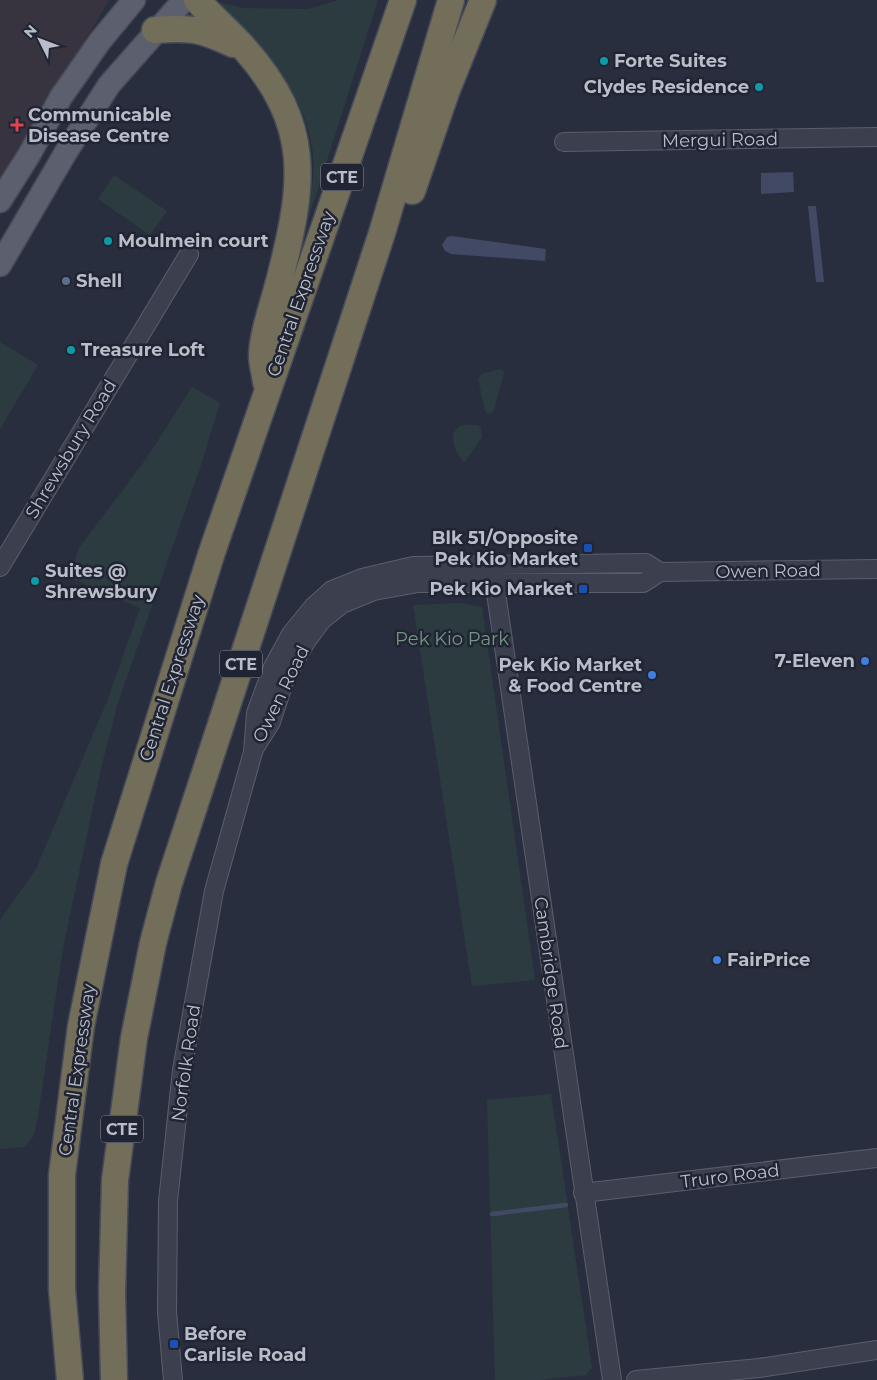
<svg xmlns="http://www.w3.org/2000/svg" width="877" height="1380" viewBox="0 0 877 1380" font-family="Montserrat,sans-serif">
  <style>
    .medical { fill: #373440 }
    .green { fill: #2c3b40 }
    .water { fill: #414965 }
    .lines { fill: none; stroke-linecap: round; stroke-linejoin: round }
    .stream { stroke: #414965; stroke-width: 4.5 }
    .minor-casing { stroke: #5a5e6c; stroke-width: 20 }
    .major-casing { stroke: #464957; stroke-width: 25 }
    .highway-casing { stroke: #474b59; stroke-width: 29 }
    .minor { stroke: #3c404e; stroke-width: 18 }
    .major { stroke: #5b5f6e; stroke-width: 22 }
    .highway { stroke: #736e5a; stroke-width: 26 }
    .culture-dot { fill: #0f9aa8; stroke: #212533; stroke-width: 2 }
    .health-dot { fill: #e0444e; stroke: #212533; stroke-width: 2 }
    .service-dot { fill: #5c6f8a; stroke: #212533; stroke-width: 2 }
    .transit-dot { fill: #1a4fb4; stroke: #212533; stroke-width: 2 }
    .shop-dot { fill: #3f7fe0; stroke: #212533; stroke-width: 2 }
    .labels { text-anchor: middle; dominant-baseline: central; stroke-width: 5; stroke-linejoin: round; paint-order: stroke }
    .shield { fill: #212533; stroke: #8b8f9c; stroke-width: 1 }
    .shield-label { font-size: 16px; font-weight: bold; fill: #b9bcc9 }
    .poi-label { font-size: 18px; font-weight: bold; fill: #b9bcc9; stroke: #212533; text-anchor: start }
    .street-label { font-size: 18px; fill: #b9bcc9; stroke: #212533 }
    .park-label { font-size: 18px; fill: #739782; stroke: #212533 }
  </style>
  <rect width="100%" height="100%" fill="#292e3e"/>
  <path class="medical" d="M0,0H109L67,72L0,178Z"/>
  <g class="green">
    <path d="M339,0H378L308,220C310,199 315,175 313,154C307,91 257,44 215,2L244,8L308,9Z"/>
    <path d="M114,175L167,211L150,235L98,199Z"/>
    <path d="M0,342L38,365L0,429Z"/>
    <path d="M500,369L504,372L494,411L488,414L485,411L478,379L482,374Z"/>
    <path d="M192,387L220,403L201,465L118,703L102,764L63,948L37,1122L33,1137L24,1147L0,1149V920L36,869L107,701L140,608L70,578L79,548L146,459Z"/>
    <path d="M477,425L481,428L482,437L465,462C456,456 446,433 460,426C464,424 472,425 477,425Z"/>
    <path d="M461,603L482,607L535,980L472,986L413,605Z"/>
    <path d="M551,1094L592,1368L586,1375L539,1380H495L487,1100Z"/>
  </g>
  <g class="water">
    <path d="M793,172L794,192L761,194V173Z"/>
    <path d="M808,206H816L824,282H816Z"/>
    <path d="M452,236L546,249L545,261L451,254L445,251L442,245L447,237Z"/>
  </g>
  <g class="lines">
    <path class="stream" d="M492,1214L566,1205"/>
    <defs>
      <g id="minor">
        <path d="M564,142L877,137"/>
        <path d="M492,566L612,1380"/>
        <path d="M0,567L189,254"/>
        <path d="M254,749L271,722L286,676L307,640L322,620L342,604L374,591L418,583H643L660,572L877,569"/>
        <path d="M583,1193L877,1158"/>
        <path d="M173,1380L167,1312L168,1201L182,1070L214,891L253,752L256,713L273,667L291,634L313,607L332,590L362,578L413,566L646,563L660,572"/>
        <path d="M636,1380L759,1368L877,1350"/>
      </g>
      <g id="major">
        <path d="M0,201L29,155L61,97L100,41L134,0"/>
        <path d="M0,265L66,152L109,85L184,0"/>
      </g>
      <g id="highway">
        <path d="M197,0C212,17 230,32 245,49C312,125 304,183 281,274C276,296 262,334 262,356C262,364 265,373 266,382"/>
        <path d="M155,30C190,27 201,29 233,44"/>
        <path d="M412,191L446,92L483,0"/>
        <path d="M70,1380L62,1289V1175L81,1026L114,864L212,552L403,0"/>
        <path d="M114,1380L112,1293L115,1180L134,1038L153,943L169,883L382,233L451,0"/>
      </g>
    </defs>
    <use href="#minor" class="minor-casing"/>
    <use href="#major" class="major-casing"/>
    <use href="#highway" class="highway-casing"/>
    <use href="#minor" class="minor"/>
    <use href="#major" class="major"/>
    <use href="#highway" class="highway"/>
  </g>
  <g class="culture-dot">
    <circle cx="604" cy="61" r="5"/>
    <circle cx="759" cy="87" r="5"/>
    <circle cx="108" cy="241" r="5"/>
    <circle cx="71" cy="350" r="5"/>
    <circle cx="35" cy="581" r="5"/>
  </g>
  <path class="health-dot" d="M14.5 117.5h5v5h5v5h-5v5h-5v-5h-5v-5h5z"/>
  <circle class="service-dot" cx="66" cy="281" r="5"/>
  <g class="transit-dot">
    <rect x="583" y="543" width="10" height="10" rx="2.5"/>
    <rect x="578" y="584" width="10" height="10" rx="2.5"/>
    <rect x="169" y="1339" width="10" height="10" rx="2.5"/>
  </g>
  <g class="shop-dot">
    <circle cx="865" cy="661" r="5"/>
    <circle cx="652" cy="675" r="5"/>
    <circle cx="717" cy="960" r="5"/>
  </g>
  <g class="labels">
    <g class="shield">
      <rect x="321" y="163.5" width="42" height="27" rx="4"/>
      <rect x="220" y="650.5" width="42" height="27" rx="4"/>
      <rect x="101" y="1115.5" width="42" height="27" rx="4"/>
    </g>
    <g class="shield-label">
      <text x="342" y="177">CTE</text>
      <text x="241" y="664">CTE</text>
      <text x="122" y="1129">CTE</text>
    </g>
    <g class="poi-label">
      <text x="614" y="61">Forte Suites</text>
      <text x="749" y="87" text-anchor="end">Clydes Residence</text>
      <text x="28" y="115">Communicable<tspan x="28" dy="21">Disease Centre</tspan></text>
      <text x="118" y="241">Moulmein court</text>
      <text x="76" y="281">Shell</text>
      <text x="81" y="350">Treasure Loft</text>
      <text x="578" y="538" text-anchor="end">Blk 51/Opposite<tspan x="578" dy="21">Pek Kio Market</tspan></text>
      <text x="45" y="571">Suites @<tspan x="45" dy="21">Shrewsbury</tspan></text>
      <text x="573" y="589" text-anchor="end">Pek Kio Market</text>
      <text x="855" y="661" text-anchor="end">7-Eleven</text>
      <text x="642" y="665" text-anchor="end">Pek Kio Market<tspan x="642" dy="21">&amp; Food Centre</tspan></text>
      <text x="727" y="960">FairPrice</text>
      <text x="184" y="1334">Before<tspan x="184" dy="21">Carlisle Road</tspan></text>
    </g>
    <g class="street-label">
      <text transform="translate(720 140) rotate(-1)">Mergui Road</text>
      <text transform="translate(301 294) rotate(-71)">Central Expressway</text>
      <text transform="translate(71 449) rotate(-59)">Shrewsbury Road</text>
      <text transform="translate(768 571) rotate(-1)">Owen Road</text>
      <text transform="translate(172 678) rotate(-72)">Central Expressway</text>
      <text transform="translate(281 694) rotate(-64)">Owen Road</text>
      <text transform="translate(551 973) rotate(82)">Cambridge Road</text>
      <text transform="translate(186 1063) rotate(-82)">Norfolk Road</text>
      <text transform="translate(77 1070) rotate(-82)">Central Expressway</text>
      <text transform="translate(730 1176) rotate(-7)">Truro Road</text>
    </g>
    <g class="park-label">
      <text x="452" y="639">Pek Kio Park</text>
    </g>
  </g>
  <g transform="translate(40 40) rotate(312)" stroke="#212533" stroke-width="4" paint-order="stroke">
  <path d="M0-4L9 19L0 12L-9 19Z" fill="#b9bcc9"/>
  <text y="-8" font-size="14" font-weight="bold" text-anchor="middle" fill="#b9bcc9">N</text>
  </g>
</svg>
